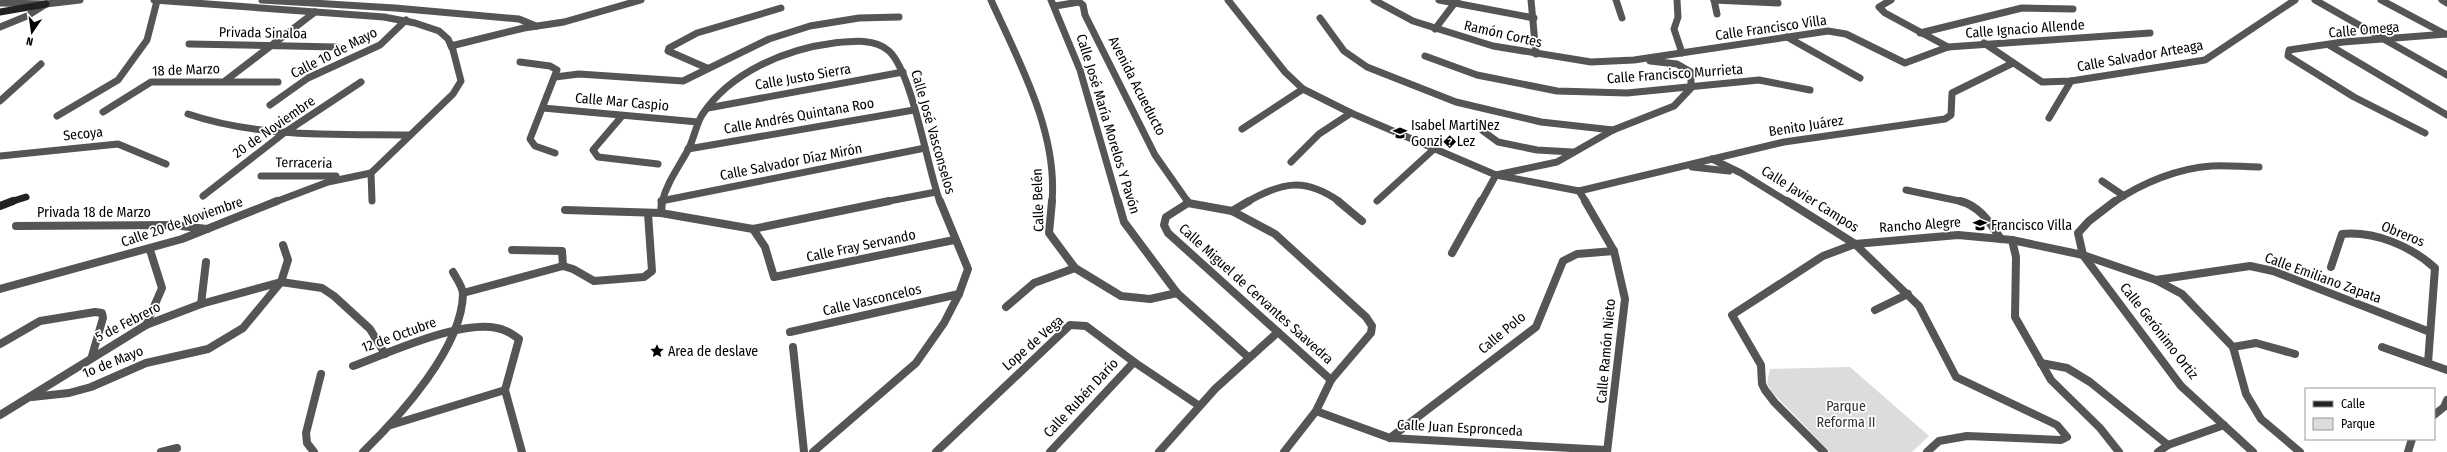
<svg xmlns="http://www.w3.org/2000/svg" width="2447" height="452" viewBox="0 0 2447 452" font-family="'Fira Sans Condensed',sans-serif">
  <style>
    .green { fill: #dcdcdc }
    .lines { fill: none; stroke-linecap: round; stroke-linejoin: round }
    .street-far1 { stroke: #555; stroke-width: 7 }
    .street { stroke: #555; stroke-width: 8 }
    .secondary-far1 { stroke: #222; stroke-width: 7 }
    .secondary { stroke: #222; stroke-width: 8 }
    .labels { text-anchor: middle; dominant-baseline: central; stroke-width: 3.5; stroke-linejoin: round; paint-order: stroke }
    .street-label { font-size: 14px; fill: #000; stroke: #fff }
    .poi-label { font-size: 14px; fill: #000; stroke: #fff; text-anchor: start }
    .park-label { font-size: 14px; fill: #333; stroke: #fff }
  </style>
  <rect width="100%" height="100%" fill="#fff"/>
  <path class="green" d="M1850,367L1929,436L1912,452H1830L1771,391L1767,383L1770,369Z"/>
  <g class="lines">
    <g class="street-far1">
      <path d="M154,0L384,17L415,23L439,31L448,39L453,50L461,81L453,94L371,173L372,201"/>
      <path d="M262,0L395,8L519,19L536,26"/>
      <path d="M991,0C1019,62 1058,132 1052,202"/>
      <path d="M1051,0L1080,70L1118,202"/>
      <path d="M1228,0L1285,72L1303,89L1351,113L1496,175L1579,191L1784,142L1945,119L1951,115L1952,93L2013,63"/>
      <path d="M1374,0L1413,21L1493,46L1591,62L1634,60L1828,31L1846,34L1905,63L1948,47L2150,33"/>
      <path d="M1439,0L1534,18"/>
      <path d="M1531,0L1536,54"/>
      <path d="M1616,0L1622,18"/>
      <path d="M1677,0L1678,17L1674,29L1682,53"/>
      <path d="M1714,0L1778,3"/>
      <path d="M1714,0L1717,14"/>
      <path d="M1891,0L1879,7L1885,13L1948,47"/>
      <path d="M2315,0L2447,75"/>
      <path d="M2381,0L2445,34"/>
      <path d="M2442,0L2447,3"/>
      <path d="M0,3L46,4L80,0"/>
      <path d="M1055,6L1079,2L1083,5L1085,15L1155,155L1188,202"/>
      <path d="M1320,18L1344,51L1367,67L1456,102L1541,122L1613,130"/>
      <path d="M0,27L27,16L46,4"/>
      <path d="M1435,29L1457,0"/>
      <path d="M1920,33L2022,8L2073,9"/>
      <path d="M1787,37L1860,78"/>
      <path d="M1984,43L2042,82L2071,81L2205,60L2295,0"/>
      <path d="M189,44L336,47"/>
      <path d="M2329,45L2447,115"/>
      <path d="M451,46L524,28L564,22L641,0"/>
      <path d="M1425,56L1477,75L1557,91L1627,93L1759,80L1810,90"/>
      <path d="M520,62L550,66L557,70L530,139L535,146L555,153"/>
      <path d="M707,68L668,51L669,48L697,33L781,8"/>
      <path d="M555,77L579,74L683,81L769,39L810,26L859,18L899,17"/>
      <path d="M225,81L315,12"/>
      <path d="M0,101L41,64"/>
      <path d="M270,105L308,78L380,45L406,20"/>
      <path d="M543,108L698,122"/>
      <path d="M708,108L903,72"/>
      <path d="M103,112L151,82H278"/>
      <path d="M188,114C259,138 335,134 410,135"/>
      <path d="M57,116L118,80L147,40L157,1"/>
      <path d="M622,116L593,150L598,157L658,164"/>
      <path d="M2049,118L2071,81"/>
      <path d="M1242,129L1303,89"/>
      <path d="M1483,131L1498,142L1537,150L1572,152"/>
      <path d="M2425,133L2354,97L2288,56L2289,50L2343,42L2447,34"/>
      <path d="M688,149L914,110"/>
      <path d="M0,156L118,144L166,164"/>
      <path d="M1712,159L1741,173L1788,202"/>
      <path d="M1291,162L1319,134L1351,113"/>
      <path d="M1692,167L1729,171"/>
      <path d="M261,176H336"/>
      <path d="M2102,181L2124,196"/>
      <path d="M1906,190L1964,202"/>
      <path d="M1579,191L1586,202"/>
      <path d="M203,196L284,133L361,82"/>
      <path d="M661,201L925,148"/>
      <path d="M1377,201L1434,149"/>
      <path d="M275,202L328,182L371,173"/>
      <path d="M662,202C667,182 679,167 689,148C694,138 696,125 702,115C730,72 786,49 834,43C852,41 875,38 889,51C913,74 927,167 940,202"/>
      <path d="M884,202L936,192"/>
      <path d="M1247,202C1282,182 1305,177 1340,202"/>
      <path d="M1481,202L1496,175L1557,162L1613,130L1674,106L1691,88V72L1677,64L1650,61"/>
      <path d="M2114,202C2142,183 2178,168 2212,166C2228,165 2243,167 2259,167"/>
    </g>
    <g class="street">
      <path d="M1052,201L1049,233L1075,268L1121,296L1150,299L1177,293"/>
      <path d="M1118,201L1124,222L1177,293L1247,356"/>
      <path d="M1187,201L1188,203"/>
      <path d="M1338,201L1362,221"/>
      <path d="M1585,201L1614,251L1625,299L1607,452"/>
      <path d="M1787,201L1855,244L1919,306L1956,377L2057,425L2067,437L2061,440L1967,436L1939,441L1927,452"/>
      <path d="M1960,201C1980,206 1990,223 2001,239"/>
      <path d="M2115,201L2089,221L2078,233L2083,255L2181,386L2253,452"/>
      <path d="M1188,203L1232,211L1275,234L1366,317L1372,326L1371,333L1331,380L1168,233L1164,225L1166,217Z"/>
      <path d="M565,210L661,213L753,229L765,247L774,277L954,240"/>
      <path d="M1232,211L1249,201"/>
      <path d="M661,213L662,201"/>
      <path d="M16,226L173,225L207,229"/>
      <path d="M753,229L889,201"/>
      <path d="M2012,240L2016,257L2015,317L2051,380L2100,428L2119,452"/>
      <path d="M512,250L562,251L563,266"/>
      <path d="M1452,253L1481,201"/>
      <path d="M2331,267L2342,234C2375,231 2411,246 2435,268L2428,363"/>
      <path d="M2156,280L2250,266L2273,271L2430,332"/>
      <path d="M0,289L182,239L277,201"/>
      <path d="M463,293L563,266L573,269L594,281L644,277L652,271L648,214"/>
      <path d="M201,304L206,262"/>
      <path d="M1006,307L1034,283L1075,268"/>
      <path d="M1875,310L1908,294"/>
      <path d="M146,325L162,288L150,250"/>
      <path d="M790,332L959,294"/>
      <path d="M0,344L40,321L95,312L102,313L103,318L92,356"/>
      <path d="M793,347L804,452"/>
      <path d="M2233,347L2256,343L2295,354"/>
      <path d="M2382,347L2447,370"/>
      <path d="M2041,363L2067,368L2090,382L2168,445"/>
      <path d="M353,366C389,353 471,314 506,331C511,333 515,336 519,339L505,390"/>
      <path d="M505,390L522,452"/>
      <path d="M32,397L69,393L91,387L146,363L208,349L243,328L281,282L288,260L283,245"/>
      <path d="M1316,411L1390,438L1607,450"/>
      <path d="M0,415L146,325L201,304L281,282L322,288L334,296L370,329L385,354"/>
      <path d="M2434,415L2444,407L2447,400"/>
      <path d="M391,425L505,390"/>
      <path d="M1390,438L1536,327L1563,261L1577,254L1614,251"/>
      <path d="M161,452L177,448"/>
      <path d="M314,452L307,443L306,433L321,374"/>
      <path d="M363,452C400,416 462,348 463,294C463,287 456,278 453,272"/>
      <path d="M813,452L916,363L944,323L959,294L968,269L940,201"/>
      <path d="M936,452L1070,325L1086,326L1134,362L1198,405"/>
      <path d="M1050,452L1134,362"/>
      <path d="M1159,452L1215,389L1278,332"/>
      <path d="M1284,452L1316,411L1331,380"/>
      <path d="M1824,452L1775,403L1765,390L1762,384L1761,365L1732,315L1823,256L1855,244L1958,235L2012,240L2083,255L2156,280L2182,294L2233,347L2246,394L2261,419L2300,452"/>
      <path d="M2158,452L2168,445L2224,425"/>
      <path d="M2408,452L2412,439"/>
    </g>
    <g class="secondary-far1">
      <path d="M0,12L46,4"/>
      <path d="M10,202L26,197"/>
    </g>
    <path class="secondary" d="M0,206L13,201"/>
  </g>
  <defs>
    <symbol id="school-bare" viewBox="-9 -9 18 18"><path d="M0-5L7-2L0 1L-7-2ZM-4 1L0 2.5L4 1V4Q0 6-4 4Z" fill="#000" stroke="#fff" stroke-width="2.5" paint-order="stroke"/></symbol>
    <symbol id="sight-bare" viewBox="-9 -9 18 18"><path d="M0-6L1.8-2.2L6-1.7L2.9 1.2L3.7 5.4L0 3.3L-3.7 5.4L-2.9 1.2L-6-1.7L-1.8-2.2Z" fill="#000" stroke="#fff" stroke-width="2.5" paint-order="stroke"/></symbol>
  </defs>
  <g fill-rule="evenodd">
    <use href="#school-bare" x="1390" y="123" width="20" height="20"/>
    <use href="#school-bare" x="1970" y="215" width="20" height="20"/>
    <use href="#sight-bare" x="647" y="341" width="20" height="20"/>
  </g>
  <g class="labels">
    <g class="street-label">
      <text transform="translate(1771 28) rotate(-8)">Calle Francisco Villa</text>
      <text transform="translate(2025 29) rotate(-4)">Calle Ignacio Allende</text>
      <text transform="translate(2364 30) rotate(-5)">Calle Omega</text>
      <text transform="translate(263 33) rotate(1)">Privada Sinaloa</text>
      <text transform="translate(1503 34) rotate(13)">Ramón Cortes</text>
      <text transform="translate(334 53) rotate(-27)">Calle 10 de Mayo</text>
      <text transform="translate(2140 56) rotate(-10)">Calle Salvador Arteaga</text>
      <text transform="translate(186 70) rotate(-2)">18 de Marzo</text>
      <text transform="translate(1675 74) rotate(-4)">Calle Francisco Murrieta</text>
      <text transform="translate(803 77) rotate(-10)">Calle Justo Sierra</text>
      <text transform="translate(1137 86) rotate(63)">Avenida Acueducto</text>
      <text transform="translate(622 102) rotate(5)">Calle Mar Caspio</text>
      <text transform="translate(799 116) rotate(-10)">Calle Andrés Quintana Roo</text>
      <text transform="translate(1108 124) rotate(73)">Calle José María Morelos Y Pavón</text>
      <text transform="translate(1806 126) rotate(-9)">Benito Juárez</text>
      <text transform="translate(274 127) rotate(-35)">20 de Noviembre</text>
      <text transform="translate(933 132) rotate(74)">Calle José Vasconselos</text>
      <text transform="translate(83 134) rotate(-6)">Secoya</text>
      <text transform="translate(791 162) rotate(-11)">Calle Salvador Díaz Mirón</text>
      <text transform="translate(304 163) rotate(1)">Terraceria</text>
      <text transform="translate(1810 199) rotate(32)">Calle Javier Campos</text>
      <text transform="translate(1038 200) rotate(-92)">Calle Belén</text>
      <text x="94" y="212">Privada 18 de Marzo</text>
      <text transform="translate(182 222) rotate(-19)">Calle 20 de Noviembre</text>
      <text transform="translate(1920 225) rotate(-4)">Rancho Alegre</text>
      <text transform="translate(2403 234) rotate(22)">Obreros</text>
      <text transform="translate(861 246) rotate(-12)">Calle Fray Servando</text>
      <text transform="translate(2323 278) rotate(20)">Calle Emiliano Zapata</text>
      <text transform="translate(1256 294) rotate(42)">Calle Miguel de Cervantes Saavedra</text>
      <text transform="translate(872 300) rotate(-13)">Calle Vasconcelos</text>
      <text transform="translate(128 322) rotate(-27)">5 de Febrero</text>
      <text transform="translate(2159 331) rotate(52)">Calle Gerónimo Ortiz</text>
      <text transform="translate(1502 333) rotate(-40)">Calle Polo</text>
      <text transform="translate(399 335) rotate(-20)">12 de Octubre</text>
      <text transform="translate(1033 343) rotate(-41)">Lope de Vega</text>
      <text transform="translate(1606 351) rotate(-85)">Calle Ramón Nieto</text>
      <text transform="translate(113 362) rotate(-22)">1o de Mayo</text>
      <text transform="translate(1081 398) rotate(-47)">Calle Rubén Darío</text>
      <text transform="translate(1460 428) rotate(3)">Calle Juan Espronceda</text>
    </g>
    <g class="poi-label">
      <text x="1411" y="125">Isabel MartiNez<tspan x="1411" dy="16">Gonzi�Lez</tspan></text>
      <text x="1991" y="225">Francisco Villa</text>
      <text x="668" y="351">Area de deslave</text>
    </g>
    <g class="park-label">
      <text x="1846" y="406">Parque<tspan x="1846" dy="16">Reforma II</tspan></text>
    </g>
  </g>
  <rect x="2305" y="388" width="130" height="52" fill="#ffffff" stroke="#999999"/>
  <rect x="2313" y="401" width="20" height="6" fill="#222222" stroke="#999999"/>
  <text x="2341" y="408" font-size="12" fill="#000000">Calle</text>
  <rect x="2313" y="418" width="20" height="12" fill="#dcdcdc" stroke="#999999"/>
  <text x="2341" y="428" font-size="12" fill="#000000">Parque</text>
  <g transform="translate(32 32) rotate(193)" stroke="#ffffff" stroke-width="3" paint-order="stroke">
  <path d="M0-3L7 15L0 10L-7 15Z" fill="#000000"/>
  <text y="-6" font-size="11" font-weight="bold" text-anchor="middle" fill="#000000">N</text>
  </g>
</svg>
